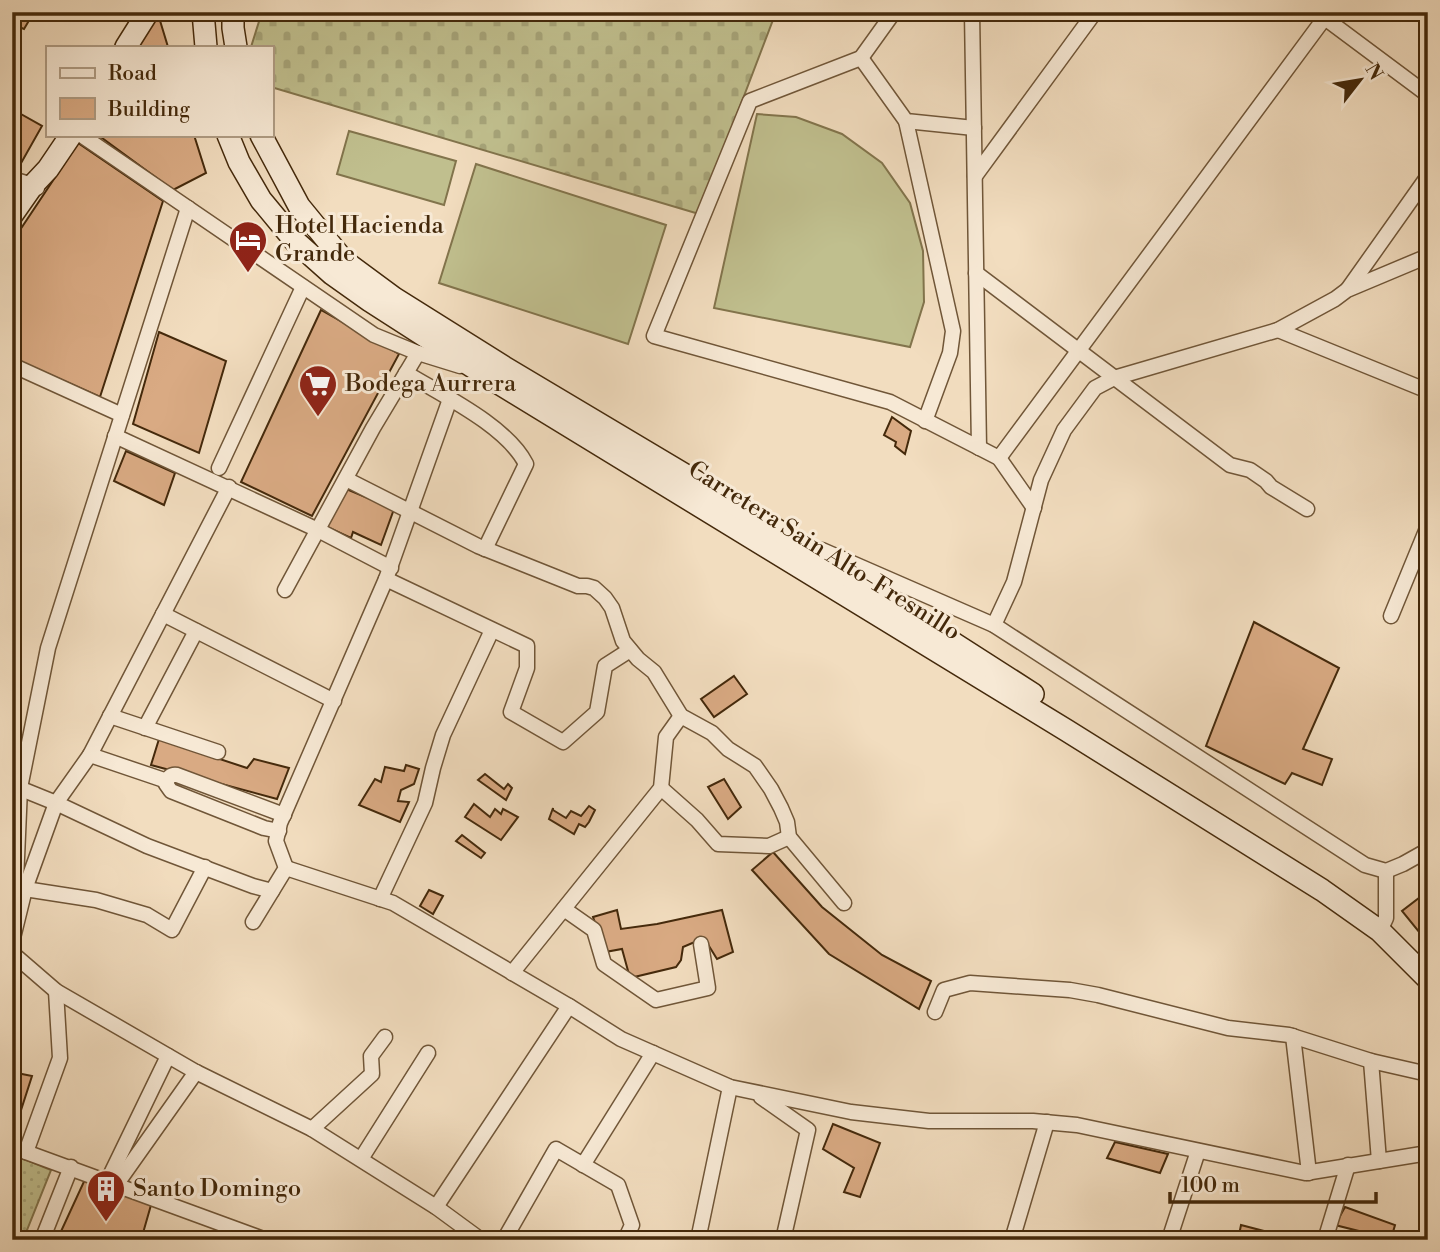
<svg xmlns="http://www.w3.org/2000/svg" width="1440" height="1252" viewBox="0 0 1440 1252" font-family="'Libre Bodoni',serif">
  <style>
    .grass { fill: url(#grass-dots); stroke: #82744c; stroke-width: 2 }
    .cemetery { fill: url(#cemetery-stones); stroke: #82744c; stroke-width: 2 }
    .garden { fill: #c0bf8e; stroke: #82744c; stroke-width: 2 }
    .building { fill: #d9aa83; stroke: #44290b; stroke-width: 2 }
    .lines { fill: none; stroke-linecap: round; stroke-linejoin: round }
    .street-casing { stroke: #705638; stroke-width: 17 }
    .secondary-casing { stroke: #44290b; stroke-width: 24 }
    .street { stroke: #f7e9d5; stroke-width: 14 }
    .secondary { stroke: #f7e9d5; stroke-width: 21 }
    .labels { text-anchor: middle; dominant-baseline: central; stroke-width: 6; stroke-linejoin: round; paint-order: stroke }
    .poi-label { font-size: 24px; fill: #44290b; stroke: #f7e9d5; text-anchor: start }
    .street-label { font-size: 24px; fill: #44290b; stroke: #f7e9d5 }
  </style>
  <defs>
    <pattern id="grass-dots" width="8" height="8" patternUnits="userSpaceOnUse" patternTransform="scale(1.75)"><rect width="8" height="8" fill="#c0bf8e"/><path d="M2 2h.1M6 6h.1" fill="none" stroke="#a6a479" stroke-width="1.8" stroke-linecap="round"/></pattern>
    <pattern id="cemetery-stones" width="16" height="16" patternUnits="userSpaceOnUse" patternTransform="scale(1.75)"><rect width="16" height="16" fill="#c0bf8e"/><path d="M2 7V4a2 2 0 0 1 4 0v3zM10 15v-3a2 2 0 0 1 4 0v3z" fill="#a6a479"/></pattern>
  </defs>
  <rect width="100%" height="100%" fill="#f2ddbf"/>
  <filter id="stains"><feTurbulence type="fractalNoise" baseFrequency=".00286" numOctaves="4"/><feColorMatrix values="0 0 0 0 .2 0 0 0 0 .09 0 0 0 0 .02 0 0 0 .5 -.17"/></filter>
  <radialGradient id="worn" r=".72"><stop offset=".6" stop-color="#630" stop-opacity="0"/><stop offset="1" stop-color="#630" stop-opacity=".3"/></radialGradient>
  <path class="grass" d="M12,1154L51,1170L23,1240H12Z"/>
  <path class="cemetery" d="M262,12H776L699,214L271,87V47H251Z"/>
  <g class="garden">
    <path d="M757,114L796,117L842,134L882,163L910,203L923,251L924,302L910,347L714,308Z"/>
    <path d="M349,131L456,161L444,205L337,174Z"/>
    <path d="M476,164L666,225L628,344L439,283Z"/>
  </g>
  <g class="building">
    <path d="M12,12H34L24,29L12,24Z"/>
    <path d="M158,14L168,47H137Z"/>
    <path d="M12,109L42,126L20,165L12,161Z"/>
    <path d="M98,135H194L206,173L173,190Z"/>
    <path d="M78,143L163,201L100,397L12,358V242Z"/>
    <path d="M321,310L399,354L312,516L241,482Z"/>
    <path d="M159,332L226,361L199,453L133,424Z"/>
    <path d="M892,417L911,431L905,454L895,446L896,442L884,435Z"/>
    <path d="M126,451L175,473L164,505L114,481Z"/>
    <path d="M344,488L394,509L381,545L353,532L351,538L325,526Z"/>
    <path d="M1254,622L1339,668L1303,749L1332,759L1322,785L1292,773L1285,784L1206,746Z"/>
    <path d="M734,676L747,694L714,717L701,699Z"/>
    <path d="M159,739L247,768L254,759L289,768L277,799L151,765Z"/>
    <path d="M406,765L419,769L414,784L401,790L398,801L409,802L400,822L359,805L375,779L381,782L385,767L404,771Z"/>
    <path d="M485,774L504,789L508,784L512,788L506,800L478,780Z"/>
    <path d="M724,779L741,807L728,819L708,787Z"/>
    <path d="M474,804L490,817L495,809L501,814L503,809L518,817L501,840L465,817Z"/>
    <path d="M589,806L595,810L589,822L585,827L579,824L574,834L549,819L553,808V810L566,818L571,811L581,816Z"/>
    <path d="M462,835L485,853L481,858L456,841Z"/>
    <path d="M773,852L822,907L882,955L931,981L919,1009L829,954L752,870Z"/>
    <path d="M429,890L443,896L433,914L420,906Z"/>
    <path d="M1428,891V943L1402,911Z"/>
    <path d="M617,910L621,929L657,924L722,910L733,952L717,959L704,938L683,947L681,960L676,967L630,978L622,949L605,952L593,917Z"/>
    <path d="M12,994L20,1015V1031L12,1045Z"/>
    <path d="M12,1072L32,1076L13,1135H12Z"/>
    <path d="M833,1124L880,1143L860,1197L844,1192L854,1168L823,1149Z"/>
    <path d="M1115,1142L1168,1154L1160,1173L1107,1158Z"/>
    <path d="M87,1175L151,1205L141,1240H57Z"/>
    <path d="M1345,1207L1395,1225L1391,1239L1335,1225Z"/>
    <path d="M1241,1225L1298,1240H1238Z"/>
    <path d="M1177,1231L1207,1240H1175Z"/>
  </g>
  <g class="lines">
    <defs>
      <g id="street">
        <path d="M894,12L861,58L750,101L654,336L890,402L999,458L1034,508"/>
        <path d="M972,12L979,448"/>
        <path d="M1318,13L1428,95"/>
        <path d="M861,58L906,121L974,128"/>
        <path d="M906,121L953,331L950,353L925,421"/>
        <path d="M81,135L374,335L418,353L460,366"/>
        <path d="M975,176L1095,12"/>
        <path d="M12,179L33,185L37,188"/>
        <path d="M188,208L48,648L20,788L16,881L25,889L96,900L147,915L172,930L205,867"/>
        <path d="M976,273L1230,465L1250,470L1266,481L1271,487L1307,509"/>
        <path d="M1348,289L1428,176"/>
        <path d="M1278,330L1428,391"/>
        <path d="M12,365L122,415"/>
        <path d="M406,373C442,395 507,426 526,464L485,549"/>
        <path d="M115,436L318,530L391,568"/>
        <path d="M999,458L1329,12"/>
        <path d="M219,468L303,287"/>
        <path d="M346,479L478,546L578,586H587L594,588L605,598L612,608L623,641L638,659L654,672L681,716L712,733L728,749L755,766L771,789L781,808L787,822L789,837L844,903"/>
        <path d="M822,550L994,625L1365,865L1386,871L1403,864L1428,850"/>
        <path d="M386,579L527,646V668L511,712L563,742L597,712L605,666L630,650"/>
        <path d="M285,590L373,428L418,353"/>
        <path d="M163,614L334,701"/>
        <path d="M1391,616L1428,526"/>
        <path d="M994,625L1014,582L1041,480L1064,430L1095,388L1114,378L1278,330L1335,299L1347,290L1428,256"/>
        <path d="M110,716L218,752"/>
        <path d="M145,728L196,631"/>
        <path d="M90,755L167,781"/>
        <path d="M14,786L56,803L147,846L253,886L272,891"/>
        <path d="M661,788L697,820L718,844L769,846L789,837"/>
        <path d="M279,831L264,828L171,791L166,784C167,778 171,774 177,775L284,815"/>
        <path d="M286,868L393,903L569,1006L621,1039L730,1087L851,1112L929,1121H1033L1077,1125L1305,1173L1428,1153"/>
        <path d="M380,899L425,803L433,768L443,735L492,630"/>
        <path d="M564,909L594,930L604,964L656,1000L708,988L701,944"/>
        <path d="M253,922L286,868L276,841L280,823L386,579L450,399"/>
        <path d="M1380,931L1386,918V871"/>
        <path d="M12,942L25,889L56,803L90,755L229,487"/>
        <path d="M12,953L56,991L196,1072L312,1129L436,1207L481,1240"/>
        <path d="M512,973L661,788L666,737L681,716"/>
        <path d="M935,1012L944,990L970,983L1070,990L1098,995L1228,1028L1289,1035L1371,1061L1428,1074"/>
        <path d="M1293,1036L1309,1173"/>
        <path d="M1371,1061L1379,1161"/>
        <path d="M761,1097L808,1130L783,1240"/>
        <path d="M312,1129L372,1074L371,1056L385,1037"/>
        <path d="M12,1147L266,1240"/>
        <path d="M26,1152L60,1058L56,991"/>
        <path d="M361,1159L428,1053"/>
        <path d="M583,1165L653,1053"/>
        <path d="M107,1182L168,1056"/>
        <path d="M116,1185L196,1072"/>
        <path d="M436,1207L569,1006"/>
        <path d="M42,1240L71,1167"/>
        <path d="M504,1240L556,1149L618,1185L632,1225L625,1240"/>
        <path d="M698,1240L730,1087"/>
        <path d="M1012,1240L1047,1122"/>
        <path d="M1169,1240L1198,1151"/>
        <path d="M1325,1240L1348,1165"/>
      </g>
      <g id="secondary">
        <path d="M203,12L206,47"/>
        <path d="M233,12V28L236,47"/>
        <path d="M126,47L148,12"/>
        <path d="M228,135L239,162L261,200L295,241L332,274L370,301L482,373L1066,730L1322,890L1380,931L1428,979"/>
        <path d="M261,135L299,206L344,261L394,298L504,367L774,528L1033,694"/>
        <path d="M12,215L33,185L48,169L71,135"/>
      </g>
    </defs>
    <use href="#street" class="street-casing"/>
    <use href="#secondary" class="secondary-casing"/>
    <use href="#street" class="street"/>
    <use href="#secondary" class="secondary"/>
  </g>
  <defs>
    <symbol id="hotel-pin" viewBox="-11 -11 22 30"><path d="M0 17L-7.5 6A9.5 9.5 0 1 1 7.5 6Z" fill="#8f2418" stroke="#f7e9d5"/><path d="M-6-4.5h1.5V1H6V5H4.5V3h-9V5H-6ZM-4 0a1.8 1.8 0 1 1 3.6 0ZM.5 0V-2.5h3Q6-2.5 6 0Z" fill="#fff"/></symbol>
    <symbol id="supermarket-pin" viewBox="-11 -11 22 30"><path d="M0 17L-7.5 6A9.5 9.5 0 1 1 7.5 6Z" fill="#8f2418" stroke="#f7e9d5"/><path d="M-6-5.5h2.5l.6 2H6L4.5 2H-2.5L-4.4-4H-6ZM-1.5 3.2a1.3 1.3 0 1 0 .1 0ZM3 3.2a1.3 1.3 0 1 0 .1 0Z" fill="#fff"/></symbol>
    <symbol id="building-pin" viewBox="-11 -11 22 30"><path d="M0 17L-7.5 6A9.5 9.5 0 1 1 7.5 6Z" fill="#8f2418" stroke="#f7e9d5"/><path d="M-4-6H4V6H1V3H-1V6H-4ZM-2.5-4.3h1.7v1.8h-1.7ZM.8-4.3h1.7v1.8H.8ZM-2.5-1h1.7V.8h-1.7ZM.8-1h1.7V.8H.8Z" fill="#fff"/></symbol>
  </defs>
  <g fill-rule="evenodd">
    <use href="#hotel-pin" x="226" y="218" width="44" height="60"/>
    <use href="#supermarket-pin" x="296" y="362" width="44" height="60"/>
    <use href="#building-pin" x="84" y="1167" width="44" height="60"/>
  </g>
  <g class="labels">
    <g class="poi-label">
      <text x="275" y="226">Hotel Hacienda<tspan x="275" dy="28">Grande</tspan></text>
      <text x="345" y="384">Bodega Aurrera</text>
      <text x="133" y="1189">Santo Domingo</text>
    </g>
    <g class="street-label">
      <text transform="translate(824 551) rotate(32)">Carretera Sain Alto-Fresnillo</text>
    </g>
  </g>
  <rect width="1440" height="1252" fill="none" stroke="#f2ddbf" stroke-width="42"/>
  <rect x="14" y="14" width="1412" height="1224" fill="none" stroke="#44290b" stroke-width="3.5"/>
  <rect x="21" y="21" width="1398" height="1210" fill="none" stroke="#44290b" stroke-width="2"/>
  <rect x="46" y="46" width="228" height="91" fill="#f7e9d5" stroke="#af9c84" stroke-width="2"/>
  <rect x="60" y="68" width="35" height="10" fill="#f7e9d5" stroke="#af9c84" stroke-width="2"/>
  <text x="108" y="80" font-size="21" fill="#44290b">Road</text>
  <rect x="60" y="98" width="35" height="21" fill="#d9aa83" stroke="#af9c84" stroke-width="2"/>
  <text x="108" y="116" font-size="21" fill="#44290b">Building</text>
  <g transform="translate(1360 80) rotate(59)" stroke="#f7e9d5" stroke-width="5" paint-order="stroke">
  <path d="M0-5L12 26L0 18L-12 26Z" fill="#44290b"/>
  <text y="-10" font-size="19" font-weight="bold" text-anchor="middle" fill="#44290b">N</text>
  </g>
  <path d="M1170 1192v10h206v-10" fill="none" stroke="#44290b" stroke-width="3.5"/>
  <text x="1181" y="1192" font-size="21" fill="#44290b" stroke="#f7e9d5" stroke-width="5" paint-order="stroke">100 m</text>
  <rect width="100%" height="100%" filter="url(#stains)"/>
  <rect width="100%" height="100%" fill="url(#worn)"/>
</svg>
